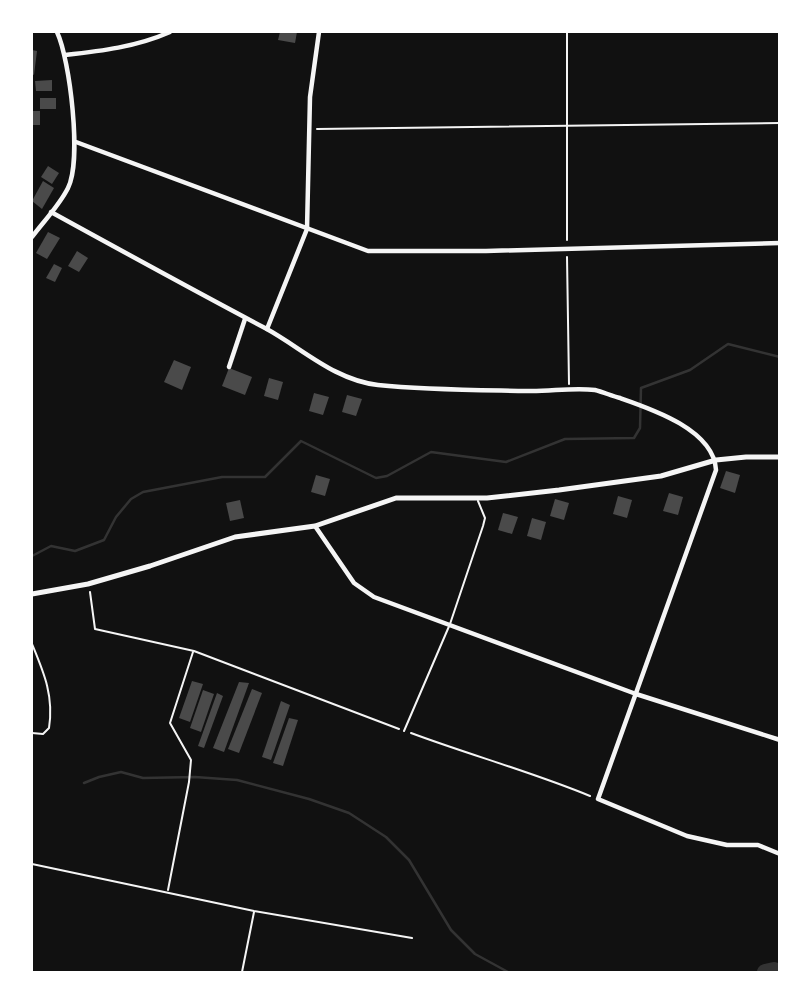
<svg xmlns="http://www.w3.org/2000/svg" width="811" height="1004" viewBox="0 0 811 1004" font-family="Inter,sans-serif">
  <style>
    .lines { fill: none; stroke-linecap: round; stroke-linejoin: round }
    .stream { stroke: #333; stroke-width: 2.5 }
    .river { stroke: #333; stroke-width: 16 }
    .building { fill: #4a4a4a }
    .path { stroke: #f5f5f5; stroke-width: 2 }
    .service { stroke: #f5f5f5; stroke-width: 2 }
    .minor { stroke: #f5f5f5; stroke-width: 4.5 }
    .tertiary { stroke: #f5f5f5; stroke-width: 5 }
  </style>
  <rect width="100%" height="100%" fill="#111"/>
  <g class="lines">
    <g class="stream">
      <path d="M32,556L51,546L75,551L104,540L116,517L131,499L143,492L222,477H265L301,441L376,478L387,476L431,452L506,462L565,439L634,438L640,428L641,388L690,370L728,344L780,357"/>
      <path d="M84,783L99,777L121,772L143,778L195,777L237,780L309,799L349,813L386,837L409,860L451,930L475,954L508,972"/>
    </g>
    <path class="river" d="M765,972L774,970L778,972"/>
  </g>
  <g class="building">
    <path d="M280,32H297L295,43L278,40Z"/>
    <path d="M32,50L37,51L34,75L32,74Z"/>
    <path d="M52,80V91H36L35,81Z"/>
    <rect x="40" y="98" width="16" height="11"/>
    <rect x="32" y="111" width="8" height="14"/>
    <path d="M48,166L59,173L52,184L41,177Z"/>
    <path d="M43,181L54,188L42,209L32,201Z"/>
    <path d="M48,232L60,238L47,259L36,253Z"/>
    <path d="M77,251L88,258L79,272L68,266Z"/>
    <path d="M54,264L62,268L55,282L46,278Z"/>
    <path d="M174,360L191,367L182,390L164,382Z"/>
    <path d="M229,368L252,377L245,395L222,386Z"/>
    <path d="M269,378L283,382L278,400L264,396Z"/>
    <path d="M314,393L329,397L323,415L309,411Z"/>
    <path d="M347,395L362,399L356,416L342,412Z"/>
    <path d="M726,471L740,475L735,493L720,488Z"/>
    <path d="M316,475L330,479L325,496L311,492Z"/>
    <path d="M669,493L683,497L678,515L663,511Z"/>
    <path d="M618,496L632,500L627,518L613,514Z"/>
    <path d="M555,499L569,503L564,520L550,516Z"/>
    <path d="M240,500L244,518L230,521L226,503Z"/>
    <path d="M503,513L518,517L512,534L498,530Z"/>
    <path d="M532,518L546,522L541,540L527,536Z"/>
    <path d="M192,681L203,684L190,722L179,718Z"/>
    <path d="M239,682L249,683L224,752L213,748Z"/>
    <path d="M252,689L262,693L239,753L228,749Z"/>
    <path d="M203,690L214,694L201,732L190,728Z"/>
    <path d="M217,693L223,696L204,748L198,746Z"/>
    <path d="M281,701L290,705L271,760L262,757Z"/>
    <path d="M289,718L298,720L283,766L273,763Z"/>
  </g>
  <g class="lines">
    <g class="path">
      <path d="M317,129L780,123"/>
      <path d="M567,240V32"/>
      <path d="M567,257L569,384"/>
      <path d="M90,592L95,629L194,651L399,729"/>
      <path d="M32,644C44,673 54,696 49,728L43,734L32,733"/>
      <path d="M411,733C470,755 532,772 590,796"/>
      <path d="M32,864L254,911L412,938"/>
      <path d="M168,890L189,782L191,760L170,723L193,652"/>
      <path d="M242,972L254,912"/>
    </g>
    <path class="service" d="M404,731L450,624L483,526L485,518L478,501"/>
    <g class="minor">
      <path d="M65,55C101,51 136,47 170,32"/>
      <path d="M76,142L368,251H486L780,243"/>
      <path d="M51,212C122,251 193,290 265,328C302,348 334,380 378,385C427,390 477,390 526,391C549,392 572,387 595,390C603,392 612,396 620,398C652,409 714,430 716,470L598,799L687,836L727,845H758L780,854"/>
      <path d="M32,237C43,222 59,206 68,188C82,160 70,60 57,32"/>
      <path d="M267,329L307,229L310,97L319,32"/>
      <path d="M229,367L245,319"/>
      <path d="M315,526L354,583L374,597L636,694L780,740"/>
    </g>
    <path class="tertiary" d="M32,594L88,584L150,566L235,537L315,526L396,498H487L559,490L661,476L716,460L746,457H780"/>
  </g>
  <rect width="811" height="1004" fill="none" stroke="#ffffff" stroke-width="66"/>
</svg>
